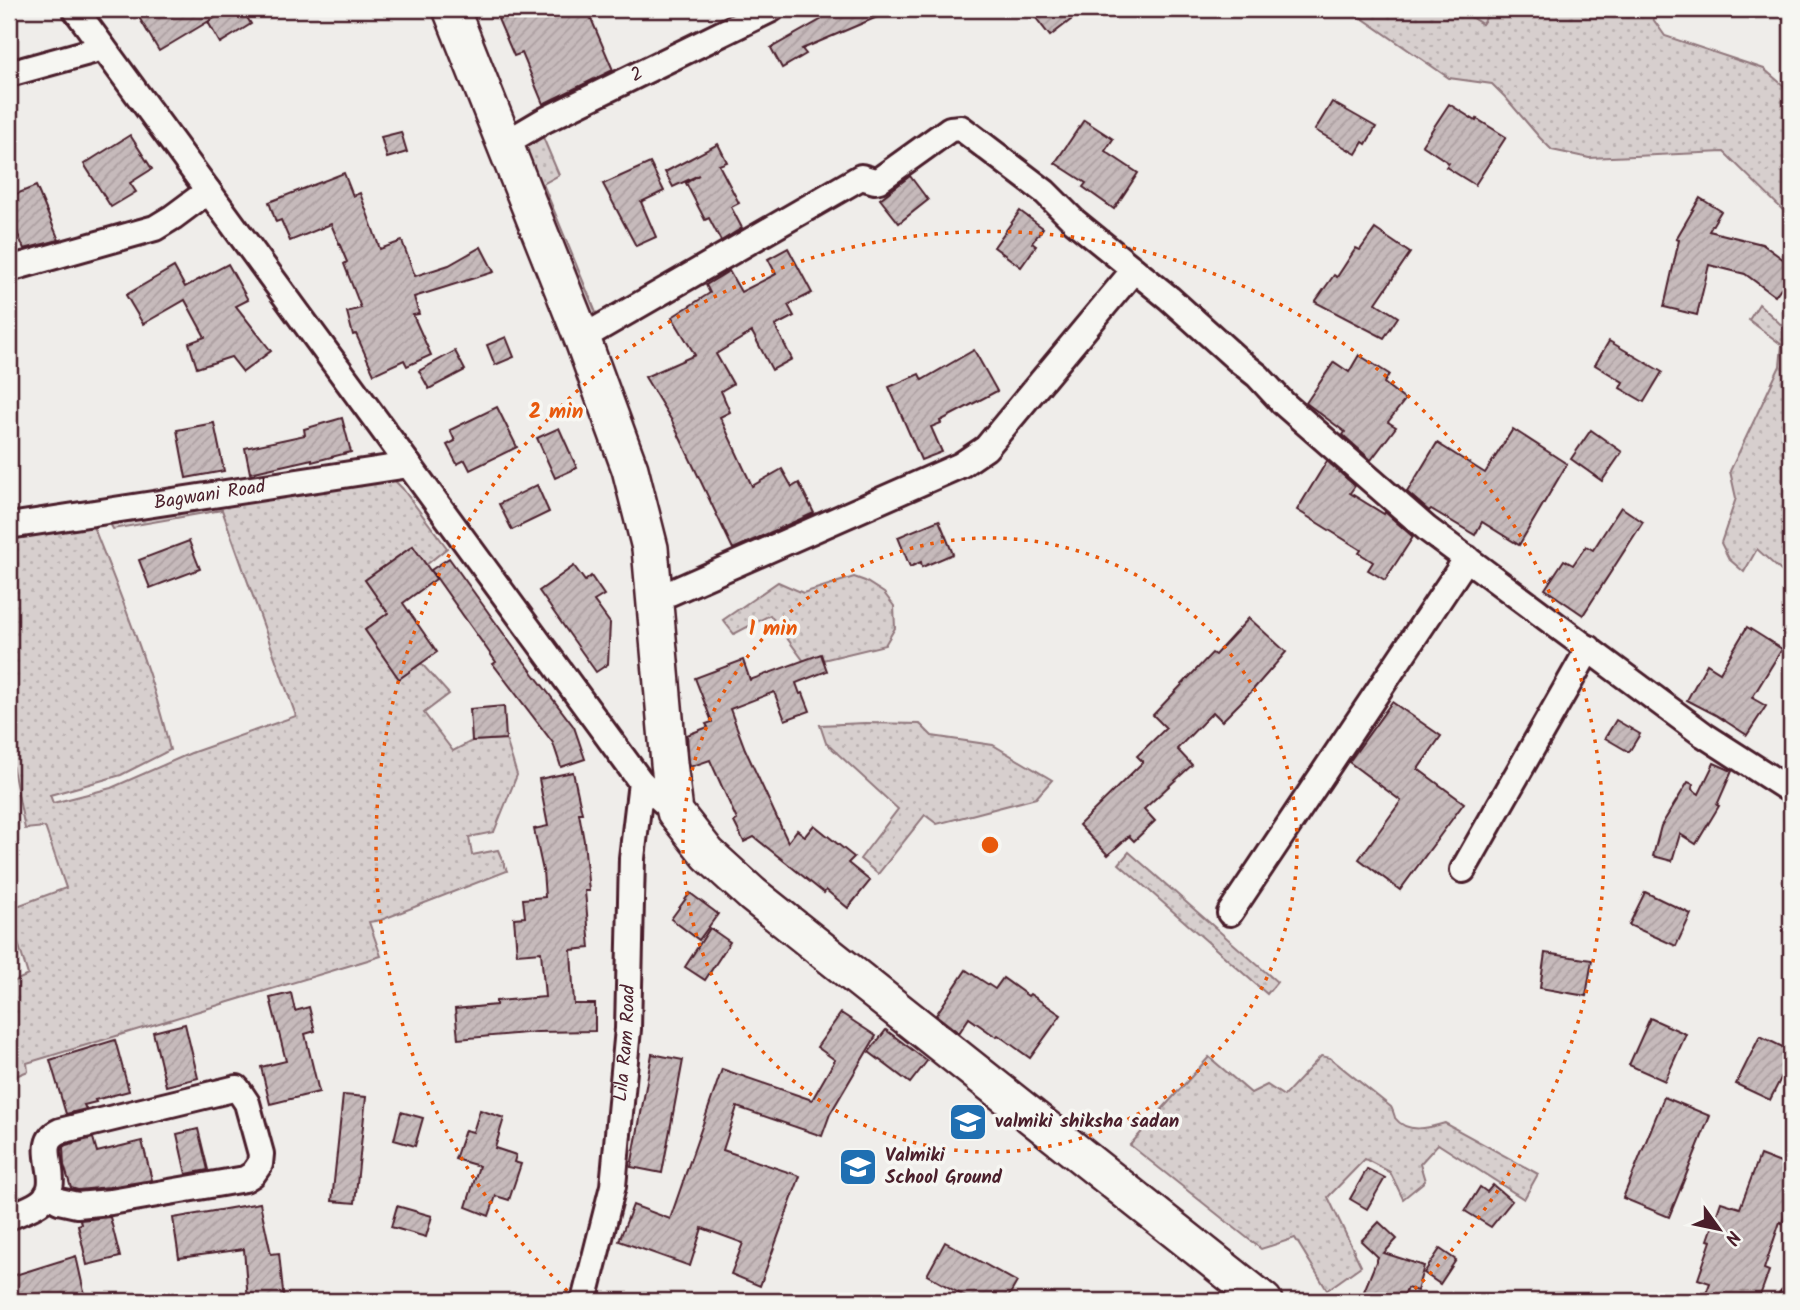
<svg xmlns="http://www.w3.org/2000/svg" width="1800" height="1310" viewBox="0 0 1800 1310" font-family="Kalam,sans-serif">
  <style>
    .grass { fill: url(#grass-dots); stroke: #90777c; stroke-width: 2 }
    .pitch { fill: #d7cfce; stroke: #90777c; stroke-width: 2 }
    .building { fill: url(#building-hatch); stroke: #4a1f2b; stroke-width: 2 }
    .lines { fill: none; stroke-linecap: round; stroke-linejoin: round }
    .minor-casing { stroke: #4a1f2b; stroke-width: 30 }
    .secondary-casing { stroke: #4a1f2b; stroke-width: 40 }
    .minor { stroke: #f6f6f2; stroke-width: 24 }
    .secondary { stroke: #f6f6f2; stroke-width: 35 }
    .ring { fill: none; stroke: #e8590c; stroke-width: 3.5; stroke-dasharray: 3.5 7 }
    .labels { text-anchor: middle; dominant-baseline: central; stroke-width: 7; stroke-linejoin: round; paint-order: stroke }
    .street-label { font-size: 19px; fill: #4a1f2b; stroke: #f6f6f2 }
    .poi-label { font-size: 19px; font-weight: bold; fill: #4a1f2b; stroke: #f6f6f2; text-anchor: start }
    .centre { fill: #e8590c; stroke: #f6f6f2; stroke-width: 3.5 }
    .ring-label { font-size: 21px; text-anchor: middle; font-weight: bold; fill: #e8590c; stroke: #f6f6f2; stroke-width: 7; stroke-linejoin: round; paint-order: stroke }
  </style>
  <defs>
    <pattern id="grass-dots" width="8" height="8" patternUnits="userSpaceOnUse" patternTransform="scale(1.75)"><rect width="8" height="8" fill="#d7cfce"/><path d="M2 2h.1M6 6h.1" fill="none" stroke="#bab1b1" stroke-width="1.8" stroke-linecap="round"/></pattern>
    <pattern id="building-hatch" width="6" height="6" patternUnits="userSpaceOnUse" patternTransform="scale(1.75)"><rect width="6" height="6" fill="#c6babb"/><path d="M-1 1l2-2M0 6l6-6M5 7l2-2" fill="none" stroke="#ac9fa1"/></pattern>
  </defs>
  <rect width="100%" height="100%" fill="#efedea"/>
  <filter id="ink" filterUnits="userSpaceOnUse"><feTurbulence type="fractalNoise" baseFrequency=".0143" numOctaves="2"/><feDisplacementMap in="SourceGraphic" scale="14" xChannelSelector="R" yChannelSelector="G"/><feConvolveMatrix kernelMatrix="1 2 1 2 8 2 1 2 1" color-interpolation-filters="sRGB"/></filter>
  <g filter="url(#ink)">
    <g class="grass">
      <path d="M1349,9H1458L1482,24L1492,9H1660L1653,19L1665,36L1764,69L1791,92V218L1724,152L1589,158L1552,150L1540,138L1505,97L1492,84L1449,78Z"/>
      <path d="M542,135L559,175L543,184L599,320L596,325L522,151L526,142Z"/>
      <path d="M1759,304L1791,334V580L1757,549L1744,572L1729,559L1721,543L1736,498L1730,471L1780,366L1782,345L1749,320Z"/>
      <path d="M382,479L394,480L402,488L447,548L426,565L413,546L365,580L388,613L365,630L399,678L421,663L449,694L424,713L453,751L472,741L506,739L517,775L494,832L469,837L472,855L498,850L507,871L381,920L369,922L381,956L27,1063L28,1071L11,1078L9,1070V984L28,975L9,914V909L66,888L45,827L25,829L9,749V657L16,653L9,641V533L92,525L96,533C124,604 153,675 170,750L121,775L50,795L53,803L111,788L191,753L296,716L222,510L113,529L107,518Z"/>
      <path d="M854,577L865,581L884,593L894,606L895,628L885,645L806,664L770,615L734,634L723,620L778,582L803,593Z"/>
      <path d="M865,723L920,724L932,736L993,745L1052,780L1036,798L937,824L925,815L878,874L860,859L898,809L826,743L820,725Z"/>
      <path d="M1129,852L1277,982L1267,994L1119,864Z"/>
      <path d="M1321,1056L1330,1058L1391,1107C1392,1108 1395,1117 1395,1118C1407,1134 1429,1128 1445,1123L1538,1174L1524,1199L1438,1144L1420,1164L1425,1181L1403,1199L1390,1172L1365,1159L1328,1197L1361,1266L1327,1290L1295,1238L1261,1249L1130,1145L1209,1057L1251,1093L1267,1085L1284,1096Z"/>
    </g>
    <path class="pitch" d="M1458,9H1492L1482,24Z"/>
    <g class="building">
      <path d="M134,9H229L159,51Z"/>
      <path d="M230,9H242L251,24L220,43L208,22Z"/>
      <path d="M521,9H587L613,70L543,104L522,53L514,56L498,19Z"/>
      <path d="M838,9H896L802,49L806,54L782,68L771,48L822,19L821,16Z"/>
      <path d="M1029,9H1085L1050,36Z"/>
      <path d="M1332,102L1376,127L1366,144L1363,142L1356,154L1315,130Z"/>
      <path d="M1449,104L1476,121L1477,119L1506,137L1475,185L1446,167L1449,163L1422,145Z"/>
      <path d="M1084,120L1113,139L1105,151L1138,173L1114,209L1083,187L1086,183L1055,163Z"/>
      <path d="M401,132L407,152L387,158L381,137Z"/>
      <path d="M130,135L152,169L130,183L136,192L111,207L84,164Z"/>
      <path d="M718,144L727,162L719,165L739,203L731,207L742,228L721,241L709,218L705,220L686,183L699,175L673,187L665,172Z"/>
      <path d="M650,163L664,191L641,202L656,237L636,246L603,184Z"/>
      <path d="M344,173L353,196L360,193L380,249L402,241L415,276L449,265L481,247L494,272L414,297L419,314L413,315L431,355L407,366L404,360L374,374L356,334L353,335L347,312L361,308L344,264L347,262L331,224L290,241L281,220L276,222L269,202Z"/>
      <path d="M910,176L928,200L899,223L880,199Z"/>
      <path d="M36,186L59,240L24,249L9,213V197Z"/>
      <path d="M1700,198L1721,211L1709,231L1762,244L1791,265V274L1775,296L1745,274L1709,265L1697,315L1664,307L1679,240L1676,239Z"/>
      <path d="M1020,211L1043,228L1032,243L1036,246L1021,267L994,247Z"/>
      <path d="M1375,229L1410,253L1376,303L1398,317L1384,338L1315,302L1334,275L1337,277L1356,248L1360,250Z"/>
      <path d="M788,248L812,293L788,305L794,316L775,326L792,359L772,370L752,332L716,354L733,384L721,391L730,412L720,417L752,486L782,469L792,487L799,483L814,513L733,549L672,421L645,377L695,355L672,317L710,293L706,285L729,271L741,292L776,274L768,259Z"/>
      <path d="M228,264L248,300L236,306L271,351L243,372L231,357L197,368L189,343L205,337L185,300L143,324L126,295L174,267L185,287Z"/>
      <path d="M506,337L514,357L495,365L487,345Z"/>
      <path d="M1609,341L1662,372L1644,402L1620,388L1623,382L1595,365Z"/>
      <path d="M974,350L997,391L940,421L941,423L931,427L942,452L921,460L889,387L919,374L922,380Z"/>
      <path d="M455,351L465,370L429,389L419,371Z"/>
      <path d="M1359,355L1389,374L1384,383L1405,400L1388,422L1396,427L1371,460L1343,435L1345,432L1306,403L1334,362L1349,372Z"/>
      <path d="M497,407L517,447L470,470L465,460L457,464L447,445L455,441L450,430Z"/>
      <path d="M342,418L351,452L312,462V459L250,473L245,448L305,435L304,429Z"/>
      <path d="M214,423L224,471L186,478L177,430Z"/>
      <path d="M559,428L577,468L555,478L537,438Z"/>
      <path d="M1513,429L1567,464L1519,545L1482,522L1475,535L1431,509L1429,511L1407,492L1437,443L1485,473Z"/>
      <path d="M1591,430L1622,452L1602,481L1571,459Z"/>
      <path d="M1327,461L1355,486L1350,493L1384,514L1385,512L1413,537L1385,580L1368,570L1373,562L1359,553L1361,550L1297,510Z"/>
      <path d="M537,485L549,512L512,530L499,504Z"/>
      <path d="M1621,507L1643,522L1583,615L1545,589L1564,560L1573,565L1586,546L1593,550Z"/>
      <path d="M939,520L953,554L922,567L921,562L910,567L898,537Z"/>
      <path d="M189,541L200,569L150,588L139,560Z"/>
      <path d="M413,546L436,579L403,603L437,652L399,679L365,630L388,613L365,580Z"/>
      <path d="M449,558L514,648L574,727L585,759L561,767L553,743L493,664L496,662L431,570Z"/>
      <path d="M574,566L585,581L591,576L604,595L594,601L610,623L608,664L596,672L539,591Z"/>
      <path d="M1249,618L1286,652L1251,692L1222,721L1213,712L1177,749L1192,765L1144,809L1155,821L1134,841L1129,836L1108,855L1079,825L1143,762L1137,756L1166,728L1153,715L1212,653L1215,655Z"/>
      <path d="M1747,627L1782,649L1752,698L1766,706L1747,735L1716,715L1687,700L1707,664L1720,672Z"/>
      <path d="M821,654L827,671L796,683L800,694L803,693L810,711L785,720L774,692L730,709L745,749L788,842L797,830L805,836L814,825L854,857L848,863L870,881L848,908L826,890L824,893L754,837L744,842L734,822L737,820L710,760L690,767L689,761L687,735L708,727L706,724L712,722L695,678L743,660L750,680Z"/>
      <path d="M1392,702L1441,736L1418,769L1464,803L1400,890L1359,859L1401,801L1349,762Z"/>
      <path d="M504,706L506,739L472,741L470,709Z"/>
      <path d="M1616,720L1640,734L1629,752L1605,738Z"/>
      <path d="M1714,763L1732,771L1717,805L1719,806L1696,844L1680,834L1672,861L1653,856L1661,826L1688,782L1693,784L1692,789L1699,794Z"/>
      <path d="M573,772L582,813H579L584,841L589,891H585L590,948L571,950L574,1004H595V1031L537,1032L458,1039L455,1009L496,1005V1001L545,997L541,952L517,954L514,918L525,917L523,899L545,897L543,871L534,829L548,826L539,779Z"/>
      <path d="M1645,892L1691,914L1676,946L1629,925Z"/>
      <path d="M690,893L718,914L699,940L671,919Z"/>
      <path d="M710,928L730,942L705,980L685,967Z"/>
      <path d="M1545,953L1592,960L1586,996L1540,988Z"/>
      <path d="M966,970L995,989L1003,978L1028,996L1030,994L1061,1015L1030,1058L998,1035L996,1037L969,1018L959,1033L936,1015Z"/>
      <path d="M291,993L295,1011L309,1007L315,1031L305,1034L319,1092L270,1104L261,1067L286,1061L270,998Z"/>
      <path d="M841,1013L876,1036L830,1114L822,1136L737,1107L723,1150L800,1176L760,1286L731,1274L743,1243L702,1228L690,1266L619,1241L633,1205L670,1219L722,1069L812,1100L835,1060L817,1047Z"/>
      <path d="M1650,1018L1686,1034L1665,1081L1629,1065Z"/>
      <path d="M185,1024L198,1078L166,1086L153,1032Z"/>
      <path d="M886,1030L927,1061L910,1083L869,1052Z"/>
      <path d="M1760,1036L1791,1051V1058L1770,1100L1736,1084Z"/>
      <path d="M115,1040L129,1091L95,1100L96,1102L84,1105L86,1109L66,1114L50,1060Z"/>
      <path d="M652,1054L683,1060L662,1173L631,1167Z"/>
      <path d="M343,1095L366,1097L355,1203L332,1201Z"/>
      <path d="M1664,1097L1710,1116L1669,1217L1623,1198Z"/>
      <path d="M480,1110L504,1118L495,1148L516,1155L514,1162L521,1164L509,1200L496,1196L489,1216L466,1207L479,1166L455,1159L465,1130L473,1132Z"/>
      <path d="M401,1112L423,1118L415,1146L394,1140Z"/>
      <path d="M198,1129L208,1170L186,1174L177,1134Z"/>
      <path d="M93,1138L97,1152L142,1141L152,1180L109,1187L78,1190L71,1188L64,1165L63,1147L66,1145Z"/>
      <path d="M1760,1155L1791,1167V1198L1782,1223L1780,1222L1764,1269L1769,1271L1758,1301H1703L1710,1283L1698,1279L1711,1241L1708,1240L1721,1202L1740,1208Z"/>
      <path d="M1367,1169L1385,1178L1367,1209L1350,1199Z"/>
      <path d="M1493,1185L1512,1201L1491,1227L1465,1211L1480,1187L1487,1192Z"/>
      <path d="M260,1203L271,1254L279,1253L284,1301H248L244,1249L179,1258L173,1218Z"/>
      <path d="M397,1206L432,1216L426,1237L391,1227Z"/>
      <path d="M110,1217L120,1257L87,1265L78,1225L81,1224L80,1220Z"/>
      <path d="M1379,1222L1397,1239L1384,1253L1424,1266L1417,1291L1407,1288L1402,1301H1360L1378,1257L1361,1241Z"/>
      <path d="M945,1242L1017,1282L1006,1301H973L927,1275Z"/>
      <path d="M1440,1249L1456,1260L1440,1284L1424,1273Z"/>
      <path d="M76,1256L86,1301H9V1277Z"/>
    </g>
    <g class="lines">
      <defs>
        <g id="minor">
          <path d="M75,9L641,782L675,812"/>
          <path d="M9,74L103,48"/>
          <path id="s1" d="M504,144L543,121L772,9"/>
          <path d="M9,269L155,228L173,217L208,191"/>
          <path d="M582,338L861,177L875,181L879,180L950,129L961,128L1045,192L1074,221L1169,298L1238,360L1258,376L1283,403L1427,529L1704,735L1791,791"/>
          <path id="s2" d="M9,526L409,465"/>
          <path d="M655,595L670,593L961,465L986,448L1134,270"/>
          <path d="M1463,870L1589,648"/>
          <path d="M1230,913L1467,558"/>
          <path d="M9,1217C18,1213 30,1209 39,1203C69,1182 29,1145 60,1131L237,1088L247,1103L261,1154L260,1164L253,1174L245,1179L111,1202L77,1205L59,1201L47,1194"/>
          <path id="s3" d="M584,1301L613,1186L628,1029L632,858L641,782"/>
          <path d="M1791,1301V1300"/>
        </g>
        <path id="secondary" d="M451,9L582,338L630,469L650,548L669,763L675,812L708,854L753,895L1264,1301"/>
      </defs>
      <use href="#minor" class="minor-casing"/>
      <use href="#secondary" class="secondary-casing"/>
      <use href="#minor" class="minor"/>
      <use href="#secondary" class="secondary"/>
    </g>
  </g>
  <g class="ring">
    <circle cx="990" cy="845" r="307"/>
    <path d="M575 1298A614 614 0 1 1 1405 1298"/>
  </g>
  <defs>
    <symbol id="school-square" viewBox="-11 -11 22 22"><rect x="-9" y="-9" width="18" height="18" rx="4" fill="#1f6fb2" stroke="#f6f6f2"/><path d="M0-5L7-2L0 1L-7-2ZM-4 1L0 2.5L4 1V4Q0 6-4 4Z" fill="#fff"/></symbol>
  </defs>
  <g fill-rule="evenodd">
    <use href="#school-square" x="946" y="1100" width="44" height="44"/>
    <use href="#school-square" x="836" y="1145" width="44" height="44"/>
  </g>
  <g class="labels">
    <g class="street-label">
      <text stroke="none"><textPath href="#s1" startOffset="150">2</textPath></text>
      <text stroke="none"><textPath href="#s2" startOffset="203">Bagwani Road</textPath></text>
      <text stroke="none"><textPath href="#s3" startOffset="262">Lila Ram Road</textPath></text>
    </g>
    <g class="poi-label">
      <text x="995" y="1122">valmiki shiksha sadan</text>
      <text x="885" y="1156">Valmiki<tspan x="885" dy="22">School Ground</tspan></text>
    </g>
  </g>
  <circle cx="990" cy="845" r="10" class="centre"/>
  <g class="ring-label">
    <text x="556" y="418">2 min</text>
    <text x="773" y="635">1 min</text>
  </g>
  <rect width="1800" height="1310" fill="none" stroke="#f6f6f2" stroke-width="35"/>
  <rect x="18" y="18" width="1765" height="1275" fill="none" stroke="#4a1f2b" stroke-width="2.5" filter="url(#ink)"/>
  <g transform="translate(1719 1229) rotate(123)" stroke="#f6f6f2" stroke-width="5" paint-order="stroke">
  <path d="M0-5L12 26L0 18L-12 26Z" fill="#4a1f2b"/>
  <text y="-10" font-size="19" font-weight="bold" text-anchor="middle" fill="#4a1f2b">N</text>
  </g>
</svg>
